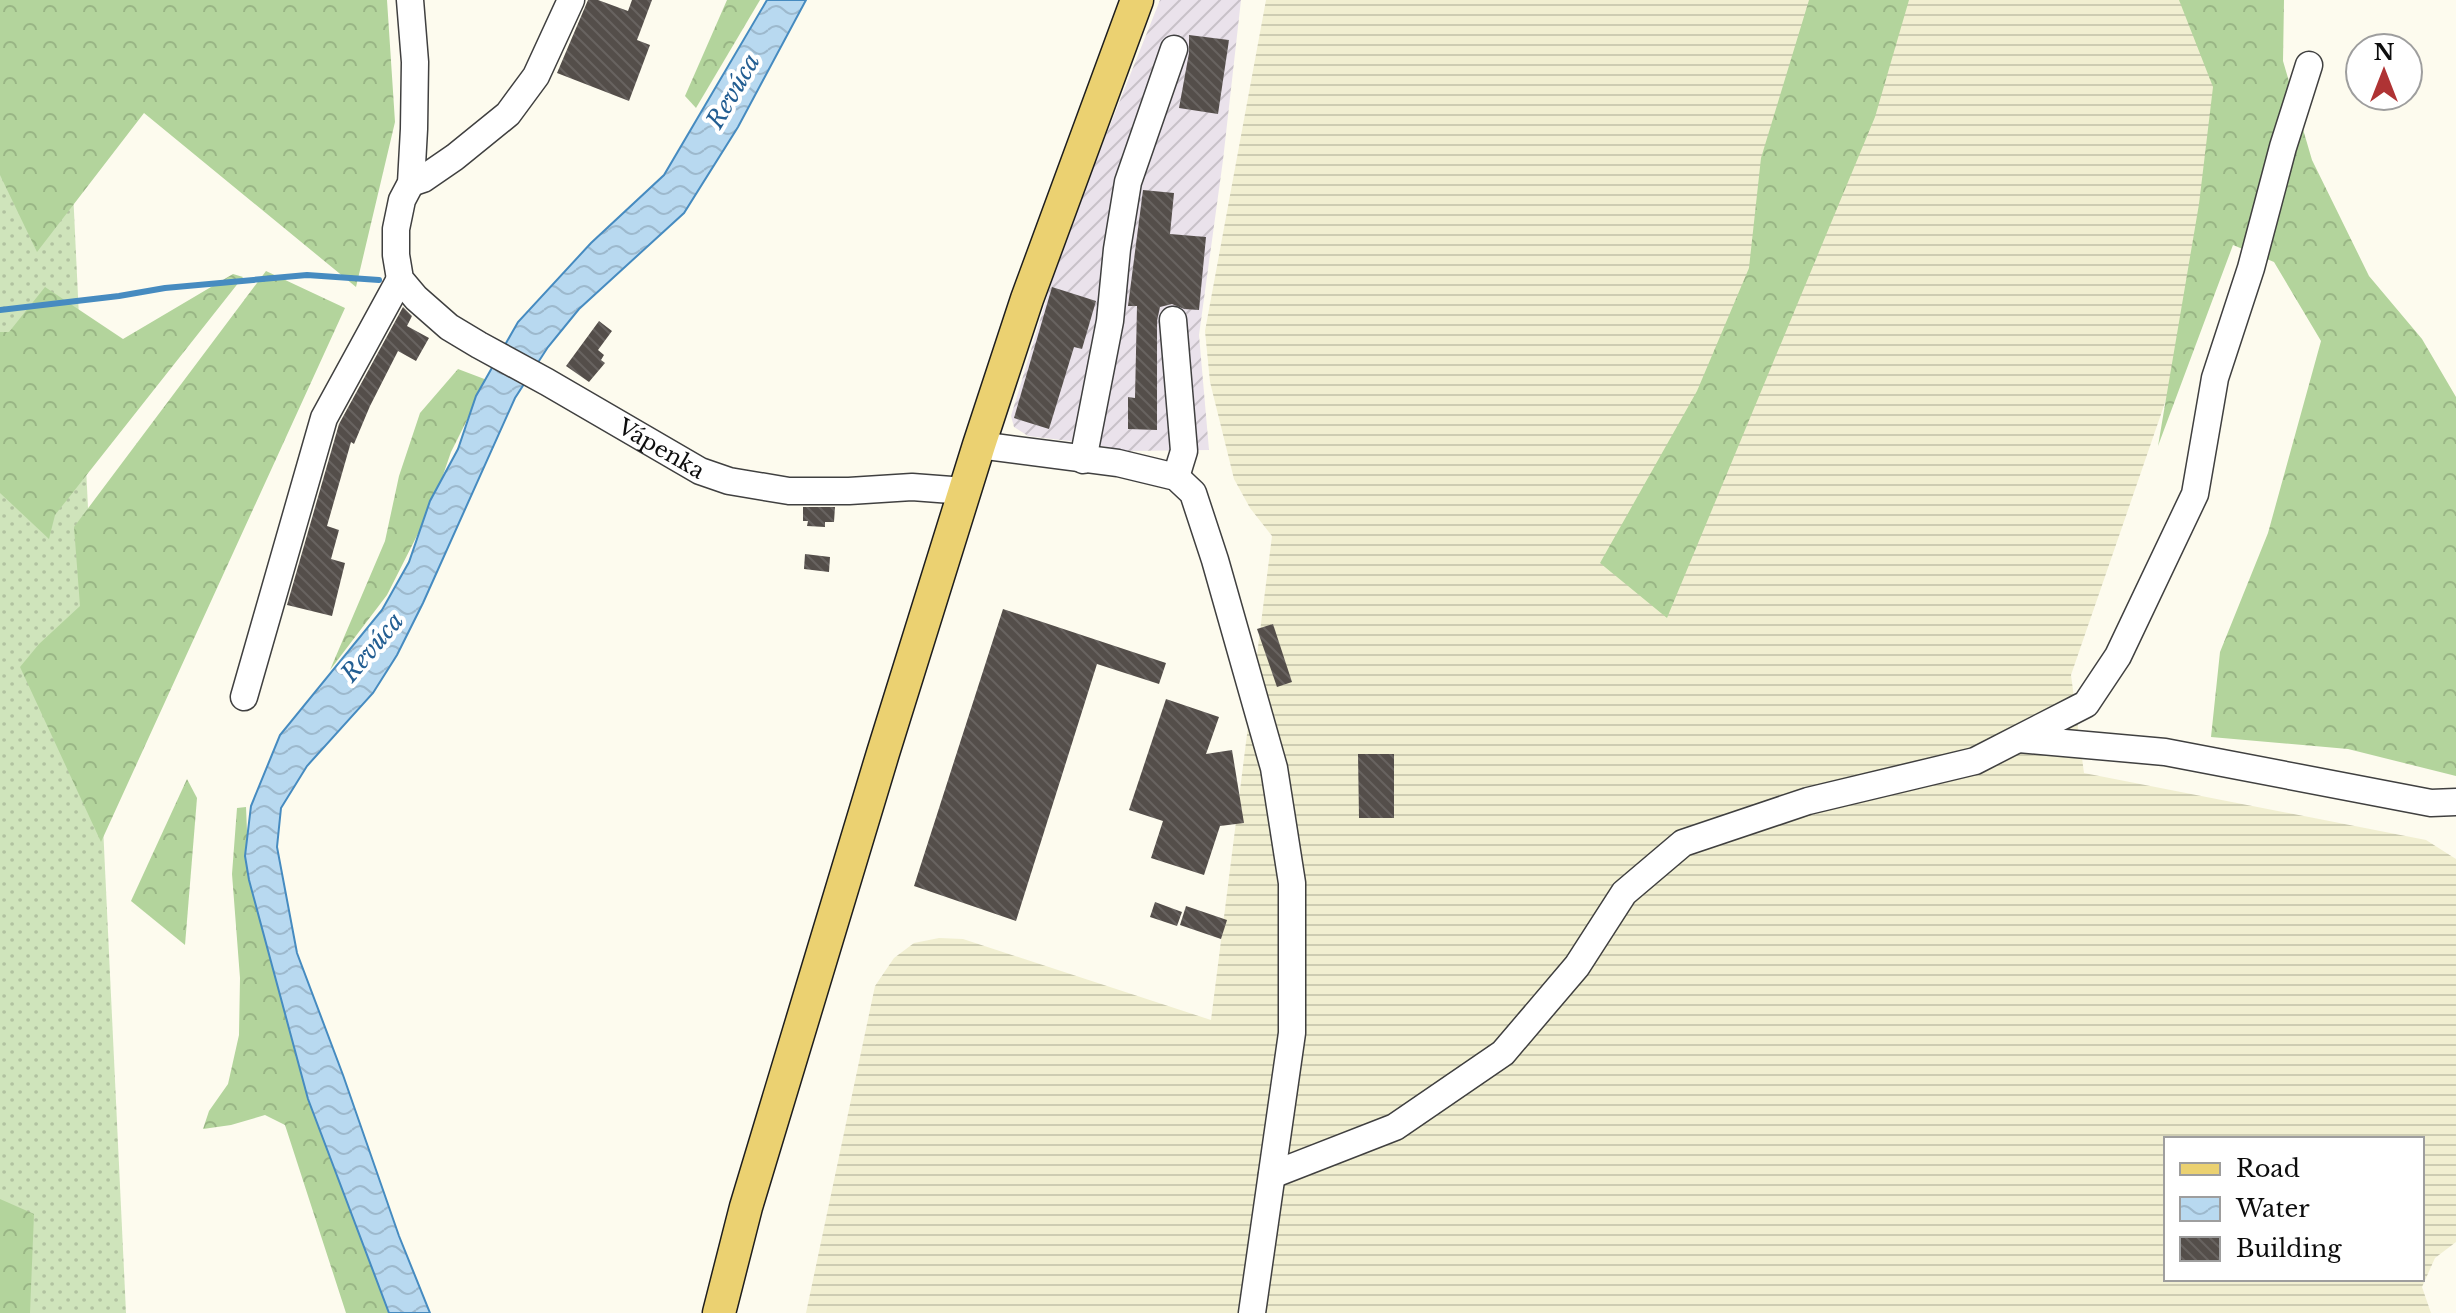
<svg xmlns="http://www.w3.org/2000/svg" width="2456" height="1313" viewBox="0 0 2456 1313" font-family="'Libre Baskerville',serif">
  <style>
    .industrial { fill: url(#industrial-furrows) }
    .farmland { fill: url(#farmland-rules); fill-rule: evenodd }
    .grass { fill: url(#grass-dots) }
    .forest { fill: url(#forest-crowns) }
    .water { fill: url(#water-waves); stroke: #468bc0; stroke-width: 2 }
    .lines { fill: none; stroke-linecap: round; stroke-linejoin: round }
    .stream { stroke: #468bc0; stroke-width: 6 }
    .building { fill: url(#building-back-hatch) }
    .minor-casing { stroke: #404040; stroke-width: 29 }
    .major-casing { stroke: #1e1e1e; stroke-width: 35 }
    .minor { stroke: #fff; stroke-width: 26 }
    .major { stroke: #ebd171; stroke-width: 32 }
    .labels { text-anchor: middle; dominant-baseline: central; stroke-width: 8; stroke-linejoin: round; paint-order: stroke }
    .street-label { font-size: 22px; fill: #0d0d0d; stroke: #fff }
    .water-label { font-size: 24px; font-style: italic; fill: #235e92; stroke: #fff }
  </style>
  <defs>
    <pattern id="industrial-furrows" width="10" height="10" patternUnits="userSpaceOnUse" patternTransform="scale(2)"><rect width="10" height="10" fill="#eae2eb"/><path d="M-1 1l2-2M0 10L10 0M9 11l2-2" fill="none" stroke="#c8c1c8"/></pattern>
    <pattern id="farmland-rules" width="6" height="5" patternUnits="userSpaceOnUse" patternTransform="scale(2)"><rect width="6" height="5" fill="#f1efd1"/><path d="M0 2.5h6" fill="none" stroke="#cdccb2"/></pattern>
    <pattern id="grass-dots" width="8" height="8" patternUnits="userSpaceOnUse" patternTransform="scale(2)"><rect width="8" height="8" fill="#cfe4bb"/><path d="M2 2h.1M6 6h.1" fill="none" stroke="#b1c2a0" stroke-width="1.8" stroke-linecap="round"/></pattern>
    <pattern id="forest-crowns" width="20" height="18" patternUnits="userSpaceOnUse" patternTransform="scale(2)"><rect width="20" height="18" fill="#b3d49c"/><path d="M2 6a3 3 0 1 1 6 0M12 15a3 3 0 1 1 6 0" fill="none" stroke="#99b585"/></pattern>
    <pattern id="water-waves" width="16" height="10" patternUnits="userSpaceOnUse" patternTransform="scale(2)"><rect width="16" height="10" fill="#b8d9f0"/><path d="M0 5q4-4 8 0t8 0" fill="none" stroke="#9db9cd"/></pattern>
    <pattern id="building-back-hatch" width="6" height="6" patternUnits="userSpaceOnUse" patternTransform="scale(2)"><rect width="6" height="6" fill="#544e4a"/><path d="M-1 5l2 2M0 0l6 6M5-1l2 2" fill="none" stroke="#686360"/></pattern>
  </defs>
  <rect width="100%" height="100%" fill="#fdfbee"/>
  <path class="industrial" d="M1160,0H1241L1223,160L1199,335L1209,450L1128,451L1086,443L1028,436L1014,427L1011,416L1050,287L1095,163Z"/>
  <path class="farmland" d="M1266,0H2276L2275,84L2071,675L2084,773L2426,840L2456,859V1242L2435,1258L2422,1287L2431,1313H806L875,986L894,958L914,943L939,938L963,939L1211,1020L1272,536L1250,508L1234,479L1210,382L1205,331ZM2166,1139H2422V1279H2166Z"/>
  <path class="grass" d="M0,0H64L126,1313H0Z"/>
  <g class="forest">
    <path d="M0,0H387L395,122L356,287L144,113L37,252L0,175Z"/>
    <path d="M727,0H760L696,108L685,96Z"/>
    <path d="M1809,0H1909L1875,117L1667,618L1600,563L1697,391L1749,268L1761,158Z"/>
    <path d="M2179,0H2284L2283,61L2312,160L2369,276L2422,339L2456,397V776L2348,749L2211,737L2220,652L2268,533L2321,341L2274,262L2233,245L2158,446L2199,204L2213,87Z"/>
    <path d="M266,271L345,308L101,842L20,667L39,644L80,606L74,527Z"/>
    <path d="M233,274L243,277L55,515L49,539L0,493V332H9L45,287L123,339Z"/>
    <path d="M458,369L487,380L451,452L433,504L387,595L330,670L385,541L399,476L420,413Z"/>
    <path d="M187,779L197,798L185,945L131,901Z"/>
    <path d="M246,807L249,880L308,1099L389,1313H346L285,1125L265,1115L231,1125L203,1129L209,1111L228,1084L239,1035L240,978L232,874L237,808Z"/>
    <path d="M0,1199L34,1214L30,1313H0Z"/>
  </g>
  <path class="water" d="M767,0H806L738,127L684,213L579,309L548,347L515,398L423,603L397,655L373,693L307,766L281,808L277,847L297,953L343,1075L399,1236L430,1313H389L308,1099L249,880L245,856L251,806L280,735L382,610L409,562L430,501L458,449L476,396L518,322L591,243L664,175Z"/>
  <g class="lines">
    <path class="stream" d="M0,310L119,296L165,288L307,275L379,280"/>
  </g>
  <g class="building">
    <path d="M588,0H598L628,11L632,0H652L637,40L650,45L629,101L557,73Z"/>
    <path d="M1189,35L1229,40L1218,114L1179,108L1189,53Z"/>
    <path d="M1143,190L1174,193L1170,234L1206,237L1199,310L1184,309L1172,304L1160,307L1157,321V430L1128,429V397L1135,398L1137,306H1128Z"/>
    <path d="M1052,287L1096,301L1082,349L1074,347L1049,429L1014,418Z"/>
    <path d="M403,307L412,316L407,326L429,338L416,361L398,351L370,406L354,444L351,442L327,526L339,530L331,559L345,563L332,616L287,605L339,424Z"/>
    <path d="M599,321L612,331L598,350L604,355L601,360L605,363L589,382L566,366Z"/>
    <path d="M803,507H835L834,522H825V527L807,526L808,521H803Z"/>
    <path d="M805,554L830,557L829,572L804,569Z"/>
    <path d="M1003,609L1166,663L1159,684L1097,664L1016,921L914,886Z"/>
    <path d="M1273,624L1292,682L1277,687L1257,629Z"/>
    <path d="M1166,699L1219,717L1206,754L1232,750L1244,823L1220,826L1204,875L1151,858L1163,821L1129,810Z"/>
    <path d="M1358,754H1394V818H1359Z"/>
    <path d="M1155,902L1182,912L1177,926L1150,917Z"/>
    <path d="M1186,906L1227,920L1221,939L1180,925Z"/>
  </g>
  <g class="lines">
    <defs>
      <g id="minor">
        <path id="s1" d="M410,0L415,62L414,129L411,183L402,200L396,229V255L400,279L416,298L449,327L479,345L547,382L700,471L729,481L789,491H849L912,487L965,491"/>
        <path d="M411,183L423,179L455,157L508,114L536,76L571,0"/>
        <path d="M1173,320L1184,451L1176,477"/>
        <path d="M979,445L1118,463L1176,477L1193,493L1215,560L1274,768L1292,883V1033L1252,1313"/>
        <path d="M1083,460L1110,321L1117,249L1128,182L1174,49"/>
        <path d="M244,697L324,418L400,279"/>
        <path d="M2019,739L2165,752L2431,803L2456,802"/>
        <path d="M1272,1175L1395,1127L1503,1053L1577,966L1624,893L1683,843L1808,801L1975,761L2086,704L2118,656L2195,494L2215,378L2251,268L2283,147L2309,65"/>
      </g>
      <path id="major" d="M719,1313L746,1207L883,753L979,445L1027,299L1137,0"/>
    </defs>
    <use href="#minor" class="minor-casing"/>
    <use href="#major" class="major-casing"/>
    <use href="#minor" class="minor"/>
    <use href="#major" class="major"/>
  </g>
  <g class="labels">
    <g class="street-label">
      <text stroke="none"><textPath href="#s1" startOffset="596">Vápenka</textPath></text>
    </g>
    <g class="water-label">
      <text transform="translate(733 91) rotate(-60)">Revúca</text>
      <text transform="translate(372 647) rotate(-50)">Revúca</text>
    </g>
  </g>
  <rect x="2164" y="1137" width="260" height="144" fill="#ffffff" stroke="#9e9e9e" stroke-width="2"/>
  <rect x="2180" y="1163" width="40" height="12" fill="#ebd171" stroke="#9e9e9e" stroke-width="2"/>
  <text x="2236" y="1177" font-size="24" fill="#0d0d0d">Road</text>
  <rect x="2180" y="1197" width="40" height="24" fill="url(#water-waves)" stroke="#9e9e9e" stroke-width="2"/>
  <text x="2236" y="1217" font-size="24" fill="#0d0d0d">Water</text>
  <rect x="2180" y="1237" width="40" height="24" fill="url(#building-back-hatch)" stroke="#9e9e9e" stroke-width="2"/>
  <text x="2236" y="1257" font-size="24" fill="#0d0d0d">Building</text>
  <g transform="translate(2384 72)"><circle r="38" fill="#ffffff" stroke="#9e9e9e" stroke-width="2"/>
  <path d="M0-6L14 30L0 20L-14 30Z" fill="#af3334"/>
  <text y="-12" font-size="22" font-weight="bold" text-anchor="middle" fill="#0d0d0d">N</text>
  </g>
</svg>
